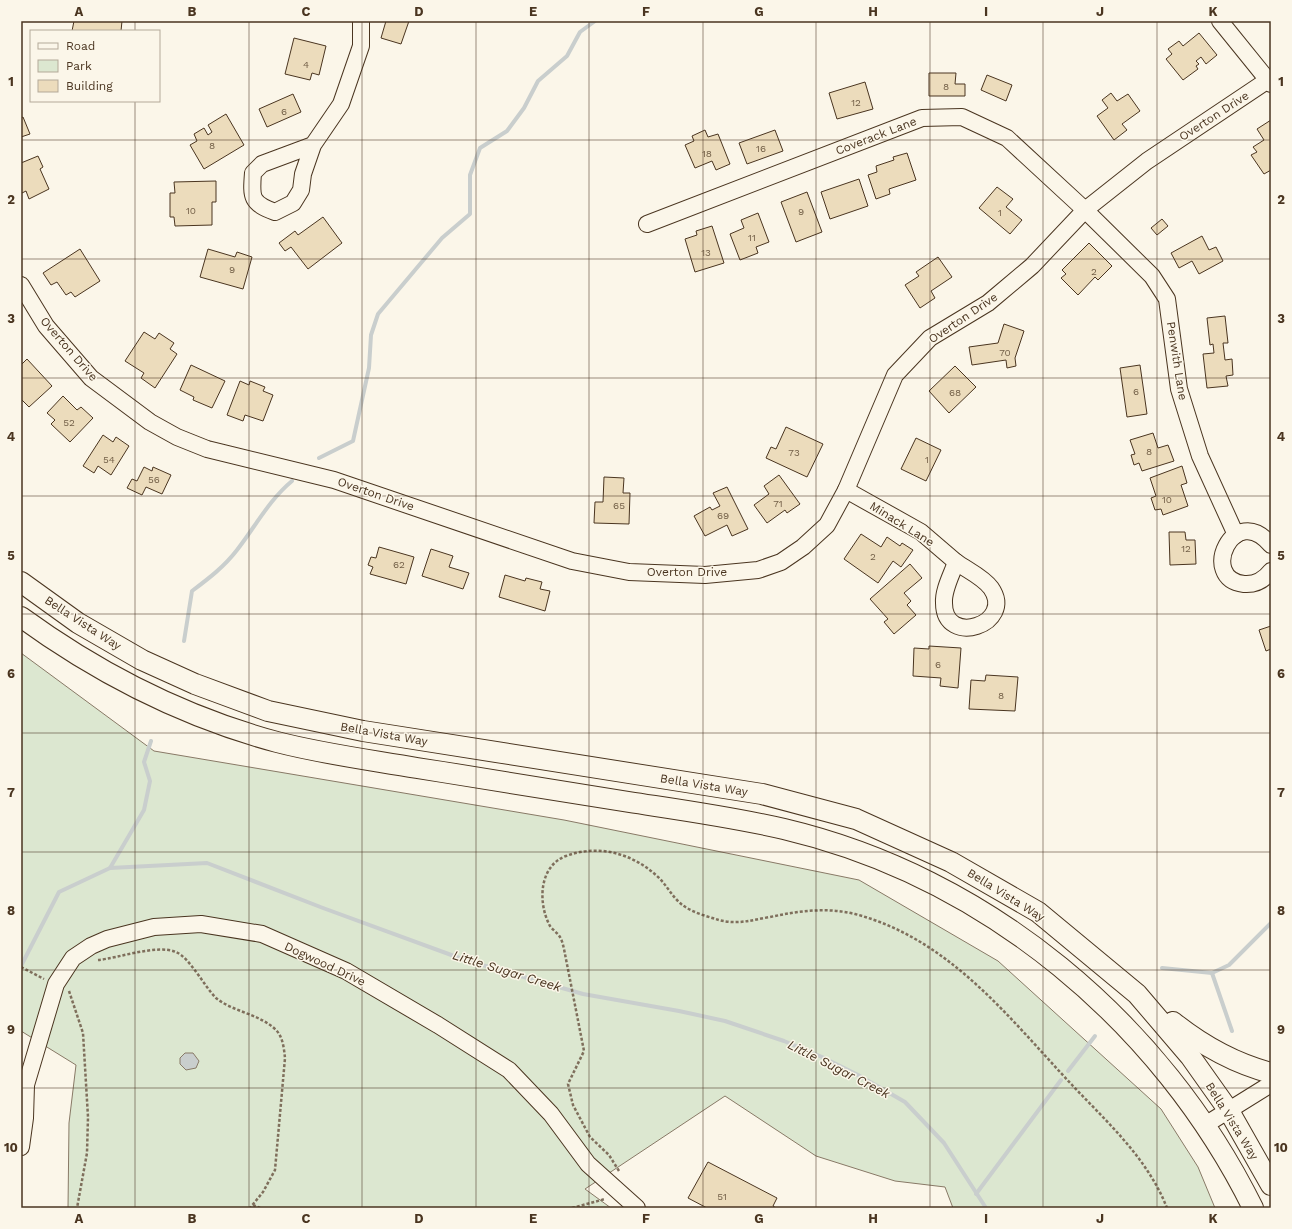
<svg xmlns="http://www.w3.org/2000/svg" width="1292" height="1229" viewBox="0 0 1292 1229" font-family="'Work Sans',sans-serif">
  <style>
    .green { fill: #dce7d0; stroke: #887966 }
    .water { fill: #c9cecd; stroke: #887966 }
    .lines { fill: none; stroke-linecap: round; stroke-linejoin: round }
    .stream { stroke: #c9cecd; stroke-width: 4 }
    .building { fill: #ecdcbc; stroke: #4a3520 }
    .minor-casing { stroke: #4a3520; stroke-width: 18 }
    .major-casing { stroke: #4a3520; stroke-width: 22 }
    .path { stroke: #7f6f5c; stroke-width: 2.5; stroke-dasharray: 3 2; stroke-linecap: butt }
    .minor { stroke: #fbf6e9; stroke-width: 16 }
    .major { stroke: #fbf6e9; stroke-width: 20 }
    .grid { fill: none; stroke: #4a3520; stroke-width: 1; stroke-opacity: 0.55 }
    .labels { text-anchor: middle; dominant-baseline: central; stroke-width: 3; stroke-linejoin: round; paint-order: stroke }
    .number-label { font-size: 10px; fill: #725f47 }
    .street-label { font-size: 12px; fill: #4a3520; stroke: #fbf6e9 }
    .water-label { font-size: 13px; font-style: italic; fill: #4a3520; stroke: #fbf6e9 }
    .neatline { fill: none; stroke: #4a3520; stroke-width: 1.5 }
    .grid-label { font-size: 13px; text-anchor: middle; font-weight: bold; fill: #4a3520 }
  </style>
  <rect width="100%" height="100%" fill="#fbf6e9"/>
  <path class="green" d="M21,653L154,751L564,820L859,880L998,961L1161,1109L1198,1167L1215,1208H953L945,1187L895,1181L816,1156L725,1096L585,1189L611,1208H68L69,1123L76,1065L21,1031Z"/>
  <path class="water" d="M185,1053H193L199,1061L196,1068L186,1070L180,1064V1058Z"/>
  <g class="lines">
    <g class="stream">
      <path d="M319,458L353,441L369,368L371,335L378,314L442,238L470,214V175L480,148L507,131L524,108L538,81L567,56L580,32L595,21"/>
      <path d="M184,641L192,591C208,579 224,567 237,550C255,527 269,500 292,481"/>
      <path d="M110,868L144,810L150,781L144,762L151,741"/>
      <path d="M21,966L59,892L110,868L207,863L323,908L465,960L583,994L679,1011L725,1021L784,1041L822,1057L858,1075L905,1102L944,1143L986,1208"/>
      <path d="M1162,968L1212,973L1229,965L1271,923"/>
      <path d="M1212,973L1232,1031"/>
      <path d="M1068,1071L1095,1036"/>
      <path d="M976,1194L1061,1080"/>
    </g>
  </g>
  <g class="building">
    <path d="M74,21H122L121,31H72Z"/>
    <path d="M386,21H409L401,44L381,38Z"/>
    <path d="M1199,33L1217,55L1206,64L1201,57L1196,61L1199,64L1196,66L1198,69L1183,80L1166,59L1172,54L1168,49L1179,41L1183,46Z"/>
    <path d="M294,38L326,46L319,75L312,73L310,80L285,74Z"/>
    <path d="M929,73H956L955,84H965V96H929Z"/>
    <path d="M987,75L1012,85L1006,101L981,90Z"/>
    <path d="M865,82L873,109L837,119L829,93Z"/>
    <path d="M1111,93L1117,101L1128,94L1140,111L1122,124L1127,130L1114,140L1097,116L1108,108L1102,100Z"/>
    <path d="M293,94L301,112L267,127L259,109Z"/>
    <path d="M226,114L244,145L204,169L190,145L197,141L194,134L204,128L208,135L212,132L208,125Z"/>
    <path d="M23,117L30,134L21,137V118Z"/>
    <path d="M1271,120V170L1264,174L1251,155L1257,152L1253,147L1264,140L1257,129Z"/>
    <path d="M705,130L708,137L718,134L730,164L716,170L712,161L695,168L685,145L694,141L692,136Z"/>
    <path d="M775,130L783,151L747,164L739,143Z"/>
    <path d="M907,153L916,180L889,189L890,194L876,199L868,175L877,172L876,166L894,160L893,157Z"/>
    <path d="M38,156L43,167L40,169L49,189L29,199L26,191L22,193L21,191V163Z"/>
    <path d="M859,179L868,206L830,219L821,192Z"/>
    <path d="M216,181V202H212V225L175,226L174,217H170V193H175L174,182Z"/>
    <path d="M997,187L1013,199L1006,207L1022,220L1010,234L979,208Z"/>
    <path d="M807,192L822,232L796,242L781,202Z"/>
    <path d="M758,213L769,242L756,247L758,253L740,260L730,234L744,228L741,220Z"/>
    <path d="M323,217L342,243L308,269L291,247L285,251L279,243L295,231L298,235Z"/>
    <path d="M1162,219L1168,226L1157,235L1151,228Z"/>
    <path d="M712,226L724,263L695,272L685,239L697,235L696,231Z"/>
    <path d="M1202,236L1209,250L1216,247L1223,261L1199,274L1192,261L1179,268L1171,253Z"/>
    <path d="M1089,243L1112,266L1098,280L1095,277L1078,295L1061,278L1066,274L1062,270Z"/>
    <path d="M80,249L100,281L75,297L71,292L66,295L57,282L51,285L43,273Z"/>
    <path d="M208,249L235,257L237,252L252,257L243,289L200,277Z"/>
    <path d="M938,257L952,277L931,291L935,298L920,308L905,285L919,276L916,272Z"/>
    <path d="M1225,316L1228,343H1223L1225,360L1232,359L1233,375L1226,376L1228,386L1207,388L1203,354L1214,353L1213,344L1210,345L1207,318Z"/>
    <path d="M1004,324L1024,331L1015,358L1016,366L1007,368L1006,360L972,365L969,347L998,343Z"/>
    <path d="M144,332L155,339L159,333L174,343L170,349L177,354L155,388L141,378L144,373L125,361Z"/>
    <path d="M27,359L52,386L29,407L21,399V365Z"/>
    <path d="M191,365L225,381L212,408L193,400L194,397L180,390Z"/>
    <path d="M1140,365L1147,414L1127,417L1120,368Z"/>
    <path d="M955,366L976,387L949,413L929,391Z"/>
    <path d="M240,381L249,385L250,381L265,387L263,391L273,395L263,421L245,415L243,421L227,415Z"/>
    <path d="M63,396L77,410L81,407L93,418L70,442L51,424L55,420L47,413Z"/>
    <path d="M786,427L823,444L807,477L766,458L771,447L776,449Z"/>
    <path d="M1153,433L1158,448L1168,445L1174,461L1142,471L1139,463L1134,465L1131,455L1135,454L1130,440Z"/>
    <path d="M103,435L113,442L116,437L129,446L111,475L98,466L94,473L83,466Z"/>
    <path d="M916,438L941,450L926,481L901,469Z"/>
    <path d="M1182,466L1187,483L1181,485L1188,506L1163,515L1161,509L1155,510L1151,498L1156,496L1150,478Z"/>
    <path d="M144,467L152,471L153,467L171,475L162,494L146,487L142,495L127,488L132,479L137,481Z"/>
    <path d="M779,475L800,504L787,513L785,510L767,523L754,505L769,494L764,486Z"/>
    <path d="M604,477L624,478L623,493H630L629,524L594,523L595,502H603Z"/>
    <path d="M727,487L748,529L732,536L727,525L705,536L694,516L710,507L712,510L720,506L713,493Z"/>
    <path d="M1169,532H1185L1186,540H1195L1196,564L1170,565Z"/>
    <path d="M861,534L881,547L887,537L900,546L902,543L913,550L901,567L893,561L878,583L844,559Z"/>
    <path d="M379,547L414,557L406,584L370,574L373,567L368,565L371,557L376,558Z"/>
    <path d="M431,549L453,556L449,567L469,573L463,589L422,576Z"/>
    <path d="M910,564L922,578L904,593L911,601L907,605L916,615L894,634L884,622L888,619L870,599Z"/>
    <path d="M505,575L525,581L526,578L542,582L540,589L550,591L545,611L499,597Z"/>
    <path d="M1271,626V649L1266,651L1259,630Z"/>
    <path d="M929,646L961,648L958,688L940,686L941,678L913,676L914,648L929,649Z"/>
    <path d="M986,675L1018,677L1015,711L969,709L971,680L985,681Z"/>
    <path d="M708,1162L777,1198L773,1206L776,1208H707L688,1198Z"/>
  </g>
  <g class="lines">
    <defs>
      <g id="minor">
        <path d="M1220,21L1271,84"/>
        <path d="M313,145L262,164L253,173C251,198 251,203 275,212L293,203L301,190L303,174L313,145L341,104L361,46V21"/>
        <path d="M647,224L922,118L962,117L1007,138L1085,210L1152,276L1167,299L1179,389L1200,456L1236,535"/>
        <path d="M21,285L46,326L91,378L150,422L177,437L207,449L334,480L572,561L629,572L705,575L758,570L781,562L803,547L827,525L846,490L895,375L930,338L988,303L1032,266L1085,210L1147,161L1271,78"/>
        <path d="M846,490L921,532L956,562"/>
        <path d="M1271,545C1234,500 1198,579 1244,584C1256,585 1264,580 1271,571"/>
        <path d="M956,562C967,570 983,577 991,588C1016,624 944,648 944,603C943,590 952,574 956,562Z"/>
        <path d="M21,1094L26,1085L56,984L73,958L91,946L107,939L154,927L201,924L262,934L346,971L438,1025L509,1070L551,1114L588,1164L637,1208"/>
        <path d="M1205,1125L1271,1084"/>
        <path d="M21,1147L25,1118L26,1085"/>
      </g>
      <g id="major">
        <path d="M21,582L78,623L142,660L195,684L268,711L363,731L762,794L856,819L951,862L1038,912L1137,994L1190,1056L1229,1111L1271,1185"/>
        <path d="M21,617C98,673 184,717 277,742C323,754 371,760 417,768C488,779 559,791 629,802C681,810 733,817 784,829C987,877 1161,1022 1253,1208"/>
        <path d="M1173,1022C1203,1046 1233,1063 1271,1073"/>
      </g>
    </defs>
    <use href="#minor" class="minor-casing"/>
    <use href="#major" class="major-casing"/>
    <g class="path">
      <path d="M98,960C119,958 157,944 176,952C190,958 204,986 216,998C233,1012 260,1014 276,1030C283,1037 284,1049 285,1058L275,1170L263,1192L250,1208"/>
      <path d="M21,967L44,979"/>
      <path d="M69,991L83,1033L88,1117L87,1153L77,1208"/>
      <path d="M619,1171L609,1155L590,1137L573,1105L568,1084L584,1051L564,949C563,945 562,940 560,937C557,932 551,929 549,924C538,902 539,866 566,856C598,844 632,853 657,876C666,884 671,895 680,903C690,912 706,916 719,920C737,925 752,920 770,917C799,911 826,907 855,914C950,939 1009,1018 1073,1086C1108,1123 1148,1159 1167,1208"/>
      <path d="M253,1205L260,1208"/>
      <path d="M572,1208L605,1199"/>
    </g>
    <use href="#minor" class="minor"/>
    <use href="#major" class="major"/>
  </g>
  <path class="grid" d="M135,21V31M249,21V1208M362,21V1208M476,21V1208M589,21V1208M703,21V1208M816,21V1208M930,21V1208M1043,21V1208M1157,21V1208M135,101V1208M21,140H1271M21,259H1271M21,378H1271M21,496H1271M21,614H1271M21,733H1271M21,852H1271M21,970H1271M21,1088H1271"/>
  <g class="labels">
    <g class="number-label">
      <text x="306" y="64">4</text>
      <text x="946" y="86">8</text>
      <text x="856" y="102">12</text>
      <text x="284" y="111">6</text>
      <text x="212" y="145">8</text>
      <text x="761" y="148">16</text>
      <text x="707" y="153">18</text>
      <text x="191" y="210">10</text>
      <text x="801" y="211">9</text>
      <text x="1000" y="212">1</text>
      <text x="752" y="237">11</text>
      <text x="706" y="252">13</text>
      <text x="232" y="269">9</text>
      <text x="1094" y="271">2</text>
      <text x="1005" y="352">70</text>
      <text x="1136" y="391">6</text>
      <text x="955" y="392">68</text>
      <text x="69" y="422">52</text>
      <text x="1149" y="451">8</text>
      <text x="794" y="452">73</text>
      <text x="109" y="459">54</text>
      <text x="927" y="459">1</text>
      <text x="154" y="479">56</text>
      <text x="1167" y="499">10</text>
      <text x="778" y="503">71</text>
      <text x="619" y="505">65</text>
      <text x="723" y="515">69</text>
      <text x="1186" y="548">12</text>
      <text x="873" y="556">2</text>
      <text x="399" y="564">62</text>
      <text x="938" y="664">6</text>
      <text x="1001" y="695">8</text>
      <text x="722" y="1196">51</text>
    </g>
    <g class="street-label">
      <text transform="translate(1214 116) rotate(-33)">Overton Drive</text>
      <text transform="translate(876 136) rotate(-21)">Coverack Lane</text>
      <text transform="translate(963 318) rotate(-34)">Overton Drive</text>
      <text transform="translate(69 349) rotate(49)">Overton Drive</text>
      <text transform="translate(1177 361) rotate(81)">Penwith Lane</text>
      <text transform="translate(376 494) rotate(19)">Overton Drive</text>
      <text transform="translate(902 524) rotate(32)">Minack Lane</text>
      <text x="687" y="572">Overton Drive</text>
      <text transform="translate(83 623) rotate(33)">Bella Vista Way</text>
      <text transform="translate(384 734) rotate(10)">Bella Vista Way</text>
      <text transform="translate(704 785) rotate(9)">Bella Vista Way</text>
      <text transform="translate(1006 895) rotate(32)">Bella Vista Way</text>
      <text transform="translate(325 964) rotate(25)">Dogwood Drive</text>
      <text transform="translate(1232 1121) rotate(58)">Bella Vista Way</text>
    </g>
    <g class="water-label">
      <text transform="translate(507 971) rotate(17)">Little Sugar Creek</text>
      <text transform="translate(839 1069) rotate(27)">Little Sugar Creek</text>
    </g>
  </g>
  <rect width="1292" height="1229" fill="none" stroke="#fbf6e9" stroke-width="44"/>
  <rect x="30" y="30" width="130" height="72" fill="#fbf6e9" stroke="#b4a999"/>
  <rect x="38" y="43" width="20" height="6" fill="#fbf6e9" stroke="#b4a999"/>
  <text x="66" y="50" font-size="12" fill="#4a3520">Road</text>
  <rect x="38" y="60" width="20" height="12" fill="#dce7d0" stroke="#b4a999"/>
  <text x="66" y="70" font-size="12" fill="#4a3520">Park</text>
  <rect x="38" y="80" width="20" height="12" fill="#ecdcbc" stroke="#b4a999"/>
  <text x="66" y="90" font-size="12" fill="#4a3520">Building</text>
  <rect x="22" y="22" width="1248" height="1185" class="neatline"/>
  <g class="grid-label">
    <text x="79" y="16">A</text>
    <text x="192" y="16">B</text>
    <text x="306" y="16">C</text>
    <text x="419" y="16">D</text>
    <text x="533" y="16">E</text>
    <text x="646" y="16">F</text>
    <text x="759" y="16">G</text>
    <text x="873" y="16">H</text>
    <text x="986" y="16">I</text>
    <text x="1100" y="16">J</text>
    <text x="1213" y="16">K</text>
    <text x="11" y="86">1</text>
    <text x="1281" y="86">1</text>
    <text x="11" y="204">2</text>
    <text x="1281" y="204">2</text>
    <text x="11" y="323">3</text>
    <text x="1281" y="323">3</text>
    <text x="11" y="441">4</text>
    <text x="1281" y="441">4</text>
    <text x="11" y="560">5</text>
    <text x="1281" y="560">5</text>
    <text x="11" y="678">6</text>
    <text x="1281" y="678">6</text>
    <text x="11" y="797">7</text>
    <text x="1281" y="797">7</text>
    <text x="11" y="915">8</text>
    <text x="1281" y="915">8</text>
    <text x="11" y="1034">9</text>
    <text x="1281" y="1034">9</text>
    <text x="11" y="1152">10</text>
    <text x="1281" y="1152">10</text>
    <text x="79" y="1223">A</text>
    <text x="192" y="1223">B</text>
    <text x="306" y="1223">C</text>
    <text x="419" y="1223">D</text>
    <text x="533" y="1223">E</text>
    <text x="646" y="1223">F</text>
    <text x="759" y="1223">G</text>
    <text x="873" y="1223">H</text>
    <text x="986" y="1223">I</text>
    <text x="1100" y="1223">J</text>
    <text x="1213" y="1223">K</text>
  </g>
</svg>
